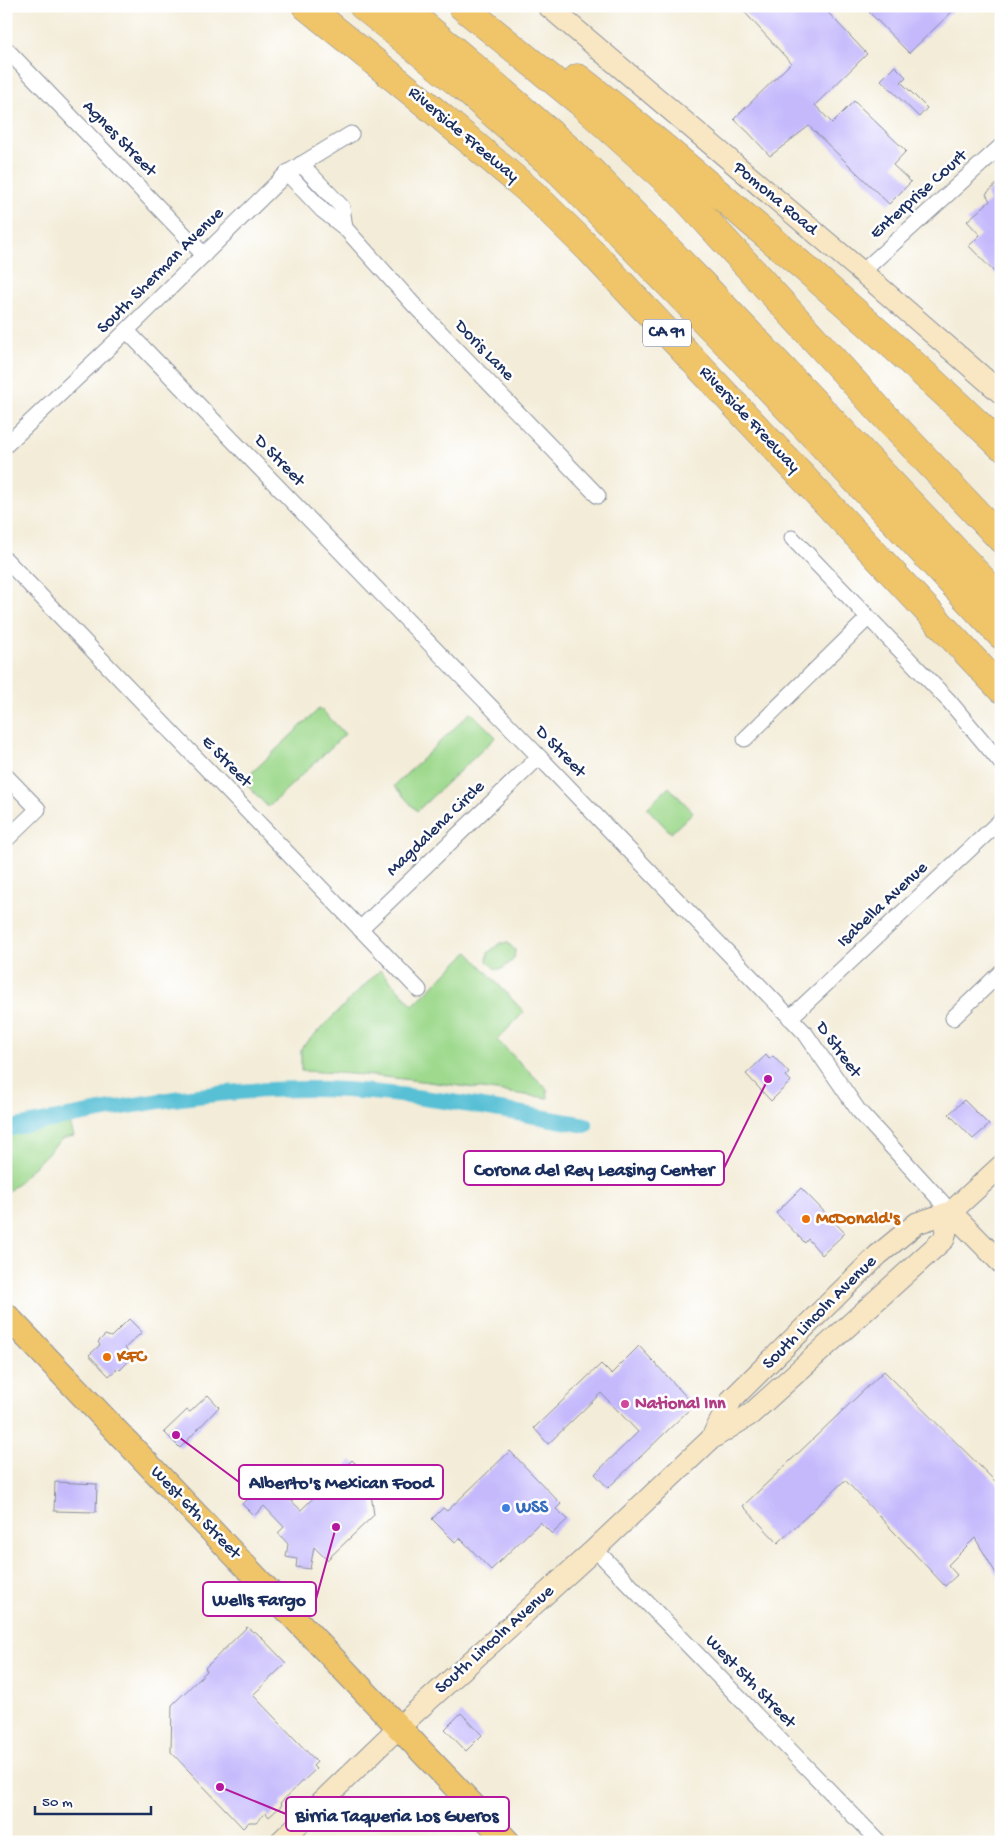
<svg xmlns="http://www.w3.org/2000/svg" width="1007" height="1848" viewBox="0 0 1007 1848" font-family="'Gochi Hand',sans-serif">
  <style>
    .green { fill: #9ed98d; stroke: #5c8476 }
    .lines { fill: none; stroke-linecap: round; stroke-linejoin: round }
    .canal { stroke: #58c0d5; stroke-width: 16 }
    .building { fill: #c5b9fc }
    .street-casing { stroke: #878e9b; stroke-width: 17 }
    .secondary-casing { stroke: #878e9b; stroke-width: 23 }
    .primary-casing { stroke: #878e9b; stroke-width: 26 }
    .highway-casing { stroke: #878e9b; stroke-width: 29 }
    .street { stroke: #fff; stroke-width: 15 }
    .secondary { stroke: #f9e7c3; stroke-width: 21 }
    .primary { stroke: #f0c469; stroke-width: 24 }
    .highway { stroke: #f0c469; stroke-width: 28 }
    .food-dot { fill: #e8710a; stroke: #fff; stroke-width: 2 }
    .hotel-dot { fill: #d1479c; stroke: #fff; stroke-width: 2 }
    .shop-dot { fill: #3f7fe0; stroke: #fff; stroke-width: 2 }
    .labels { text-anchor: middle; dominant-baseline: central; stroke-width: 5; stroke-linejoin: round; paint-order: stroke }
    .shield { fill: #fff; stroke: #5f6d8e; stroke-width: 1 }
    .shield-label { font-size: 16px; font-weight: bold; fill: #1b2f5e }
    .street-label { font-size: 18px; fill: #1b2f5e; stroke: #fff }
    .food-label { font-size: 18px; font-weight: bold; fill: #c56008; stroke: #fff; text-anchor: start }
    .hotel-label { font-size: 18px; font-weight: bold; fill: #b23c85; stroke: #fff; text-anchor: start }
    .shop-label { font-size: 18px; font-weight: bold; fill: #366cbe; stroke: #fff; text-anchor: start }
    .leader { fill: none; stroke: #b5179e; stroke-width: 2 }
    .callout-dot { fill: #b5179e; stroke: #fff; stroke-width: 2 }
    .callout { fill: #fff; stroke: #b5179e; stroke-width: 2 }
    .callout-label { font-size: 19px; text-anchor: middle; font-weight: bold; fill: #1b2f5e }
  </style>
  <rect width="100%" height="100%" fill="#fff"/>
  <filter id="ink" filterUnits="userSpaceOnUse"><feTurbulence type="fractalNoise" baseFrequency=".02" numOctaves="2"/><feDisplacementMap in="SourceGraphic" scale="10" xChannelSelector="R" yChannelSelector="G"/><feConvolveMatrix kernelMatrix="1 2 1 2 8 2 1 2 1" color-interpolation-filters="sRGB"/></filter>
  <filter id="wash" filterUnits="userSpaceOnUse"><feTurbulence type="fractalNoise" baseFrequency=".0096" numOctaves="4" result="noise"/><feDisplacementMap in="SourceGraphic" scale="20" xChannelSelector="R" yChannelSelector="G"/><feGaussianBlur stdDeviation="1.12" result="paint"/><feColorMatrix in="noise" values="0 0 0 0 0 0 0 0 0 0 0 0 0 0 0 0 0 1.4 0 .05"/><feComposite in="paint" operator="in"/></filter>
  <g filter="url(#wash)">
    <rect width="100%" height="100%" fill="#f3ecd8"/>
    <g class="green">
      <path d="M320,708L345,734L268,807L243,781Z"/>
      <path d="M471,712L496,737L417,811L394,786Z"/>
      <path d="M669,787L693,812L671,833L647,808Z"/>
      <path d="M500,943H508L515,950L514,959L502,969H495L487,961L488,953Z"/>
      <path d="M468,952L524,1012L497,1040L547,1089L548,1098C465,1087 384,1074 301,1071V1048L380,970L413,1005Z"/>
      <path d="M70,1123L74,1136L62,1139L6,1194V1134Z"/>
    </g>
    <g class="lines">
      <path class="canal" d="M6,1129C117,1107 231,1084 345,1090C425,1095 505,1111 585,1125"/>
    </g>
    <g id="blocks">
      <g class="building">
        <path d="M739,6H822L867,54L815,105L832,123L854,101L906,151L893,165L911,182L889,204L809,126L770,156L749,133L734,119L791,63Z"/>
        <path d="M874,6H958L909,53L869,12Z"/>
        <path d="M895,66L906,77L901,82L927,108L919,117L881,80Z"/>
        <path d="M1001,180V279L969,246L980,235L967,221L990,201L986,194Z"/>
        <path d="M766,1055L769,1059L773,1056L789,1073L786,1076L791,1081L771,1101L746,1074Z"/>
        <path d="M964,1100L989,1125L973,1139L949,1114Z"/>
        <path d="M801,1188L845,1233L822,1255L808,1239L805,1243L776,1213Z"/>
        <path d="M129,1319L142,1332L125,1348L133,1357L120,1370L118,1368L109,1376L89,1355L100,1345L98,1342L105,1335L111,1337Z"/>
        <path d="M639,1346L694,1405L608,1488L595,1474L638,1432L601,1393L548,1444L534,1428L601,1364L611,1374Z"/>
        <path d="M884,1371L1001,1487V1582L975,1538L948,1565L957,1575L945,1586L845,1480L778,1543L743,1506Z"/>
        <path d="M208,1395L219,1407L180,1448L164,1432L187,1410L190,1412Z"/>
        <path d="M510,1451L561,1504L556,1509L568,1519L552,1534L540,1522L491,1570L460,1538L455,1542L432,1519L443,1508L447,1511Z"/>
        <path d="M352,1460L374,1482L370,1487L374,1515L327,1560L314,1547L310,1569L296,1567L297,1559L286,1557L288,1544L278,1533L284,1527L264,1506L254,1516L242,1504L254,1492L251,1486L263,1474L301,1510Z"/>
        <path d="M55,1482L97,1484L96,1512L54,1511Z"/>
        <path d="M247,1627L253,1632L255,1631L286,1663L253,1695L317,1762L313,1766L316,1769L280,1803L282,1805L269,1817L266,1813L256,1822H249L243,1828L171,1752L172,1705L207,1671L205,1668Z"/>
        <path d="M461,1713L482,1735L466,1751L445,1729Z"/>
      </g>
    </g>
  </g>
  <g filter="url(#ink)">
    <use href="#blocks" fill-opacity="0" stroke="#878e9b" stroke-width="1"/>
    <g class="lines">
      <defs>
        <g id="street">
          <path d="M6,49L204,255"/>
          <path d="M301,164L342,207L345,228"/>
          <path d="M287,173L322,210L345,228L413,304L598,496"/>
          <path d="M862,272L1001,146"/>
          <path d="M127,331L551,769L805,1033L858,1110L951,1212"/>
          <path d="M6,445L115,342L287,173L351,134"/>
          <path d="M792,538L949,701L1001,763"/>
          <path d="M6,560L419,990"/>
          <path d="M745,739L868,618"/>
          <path d="M6,776L38,809L6,840"/>
          <path d="M360,929L539,757"/>
          <path d="M790,1018L1001,820"/>
          <path d="M953,1018L1001,972"/>
          <path d="M595,1549L879,1842"/>
        </g>
        <g id="secondary">
          <path d="M548,6L862,272L1001,393"/>
          <path d="M951,1212L1001,1263"/>
          <path d="M712,1437L732,1399L878,1255L917,1223L951,1212L1001,1166"/>
          <path d="M280,1842L399,1727L595,1549L711,1439L751,1414L944,1239L951,1212"/>
        </g>
        <path id="primary" d="M6,1315L508,1842"/>
        <g id="highway">
          <path d="M306,6L425,103L533,194L590,250L1001,689"/>
          <path d="M363,6L463,87L559,171L740,357L1001,635"/>
          <path d="M401,6L461,56L573,153L704,286L1001,599"/>
          <path d="M462,6L580,102L681,193L882,413L1001,539"/>
          <path d="M578,78C637,124 694,172 750,221C836,294 920,368 1001,446"/>
        </g>
      </defs>
      <use href="#street" class="street-casing"/>
      <use href="#secondary" class="secondary-casing"/>
      <use href="#primary" class="primary-casing"/>
      <use href="#highway" class="highway-casing"/>
      <use href="#street" class="street"/>
      <use href="#secondary" class="secondary"/>
      <use href="#primary" class="primary"/>
      <use href="#highway" class="highway"/>
    </g>
  </g>
  <g class="food-dot">
    <circle cx="806" cy="1219" r="5"/>
    <circle cx="107" cy="1357" r="5"/>
  </g>
  <circle class="hotel-dot" cx="625" cy="1404" r="5"/>
  <circle class="shop-dot" cx="506" cy="1508" r="5"/>
  <g class="labels">
    <rect class="shield" x="643" y="319.5" width="48" height="27" rx="4"/>
    <g class="shield-label">
      <text x="667" y="333">CA 91</text>
    </g>
    <g class="street-label">
      <text transform="translate(463 135) rotate(40)">Riverside Freeway</text>
      <text transform="translate(119 139) rotate(46)">Agnes Street</text>
      <text transform="translate(919 195) rotate(-42)">Enterprise Court</text>
      <text transform="translate(775 199) rotate(40)">Pomona Road</text>
      <text transform="translate(161 271) rotate(-45)">South Sherman Avenue</text>
      <text transform="translate(484 351) rotate(46)">Doris Lane</text>
      <text transform="translate(749 420) rotate(47)">Riverside Freeway</text>
      <text transform="translate(279 461) rotate(46)">D Street</text>
      <text transform="translate(560 752) rotate(46)">D Street</text>
      <text transform="translate(226 762) rotate(46)">E Street</text>
      <text transform="translate(436 829) rotate(-44)">Magdalena Circle</text>
      <text transform="translate(883 905) rotate(-43)">Isabella Avenue</text>
      <text transform="translate(838 1050) rotate(54)">D Street</text>
      <text transform="translate(820 1313) rotate(-45)">South Lincoln Avenue</text>
      <text transform="translate(195 1513) rotate(46)">West 6th Street</text>
      <text transform="translate(495 1640) rotate(-42)">South Lincoln Avenue</text>
      <text transform="translate(750 1682) rotate(46)">West 5th Street</text>
    </g>
    <g class="food-label">
      <text x="816" y="1219">McDonald's</text>
      <text x="117" y="1357">KFC</text>
    </g>
    <g class="hotel-label">
      <text x="635" y="1404">National Inn</text>
    </g>
    <g class="shop-label">
      <text x="516" y="1508">WSS</text>
    </g>
  </g>
  <path class="leader" d="M768 1079L724 1168M176 1435L239 1482M336 1527L316 1599M220 1787L286 1814"/>
  <g class="callout-dot">
    <circle cx="768" cy="1079" r="5"/>
    <circle cx="176" cy="1435" r="5"/>
    <circle cx="336" cy="1527" r="5"/>
    <circle cx="220" cy="1787" r="5"/>
  </g>
  <g class="callout">
    <rect x="464" y="1151" width="260" height="34" rx="5"/>
    <rect x="239" y="1465" width="204" height="34" rx="5"/>
    <rect x="203" y="1582" width="113" height="34" rx="5"/>
    <rect x="286" y="1797" width="223" height="34" rx="5"/>
  </g>
  <g class="callout-label">
    <text x="594" y="1175">Corona del Rey Leasing Center</text>
    <text x="341" y="1488">Alberto's Mexican Food</text>
    <text x="259" y="1605">Wells Fargo</text>
    <text x="397" y="1821">Birria Taqueria Los Gueros</text>
  </g>
  <rect width="1007" height="1848" fill="none" stroke="#fff" stroke-width="25"/>
  <path d="M35 1806v8h116v-8" fill="none" stroke="#1b2f5e" stroke-width="2.5"/>
  <text x="42" y="1806" font-size="15" fill="#1b2f5e" stroke="#ffffff" stroke-width="4" paint-order="stroke">50 m</text>
</svg>
